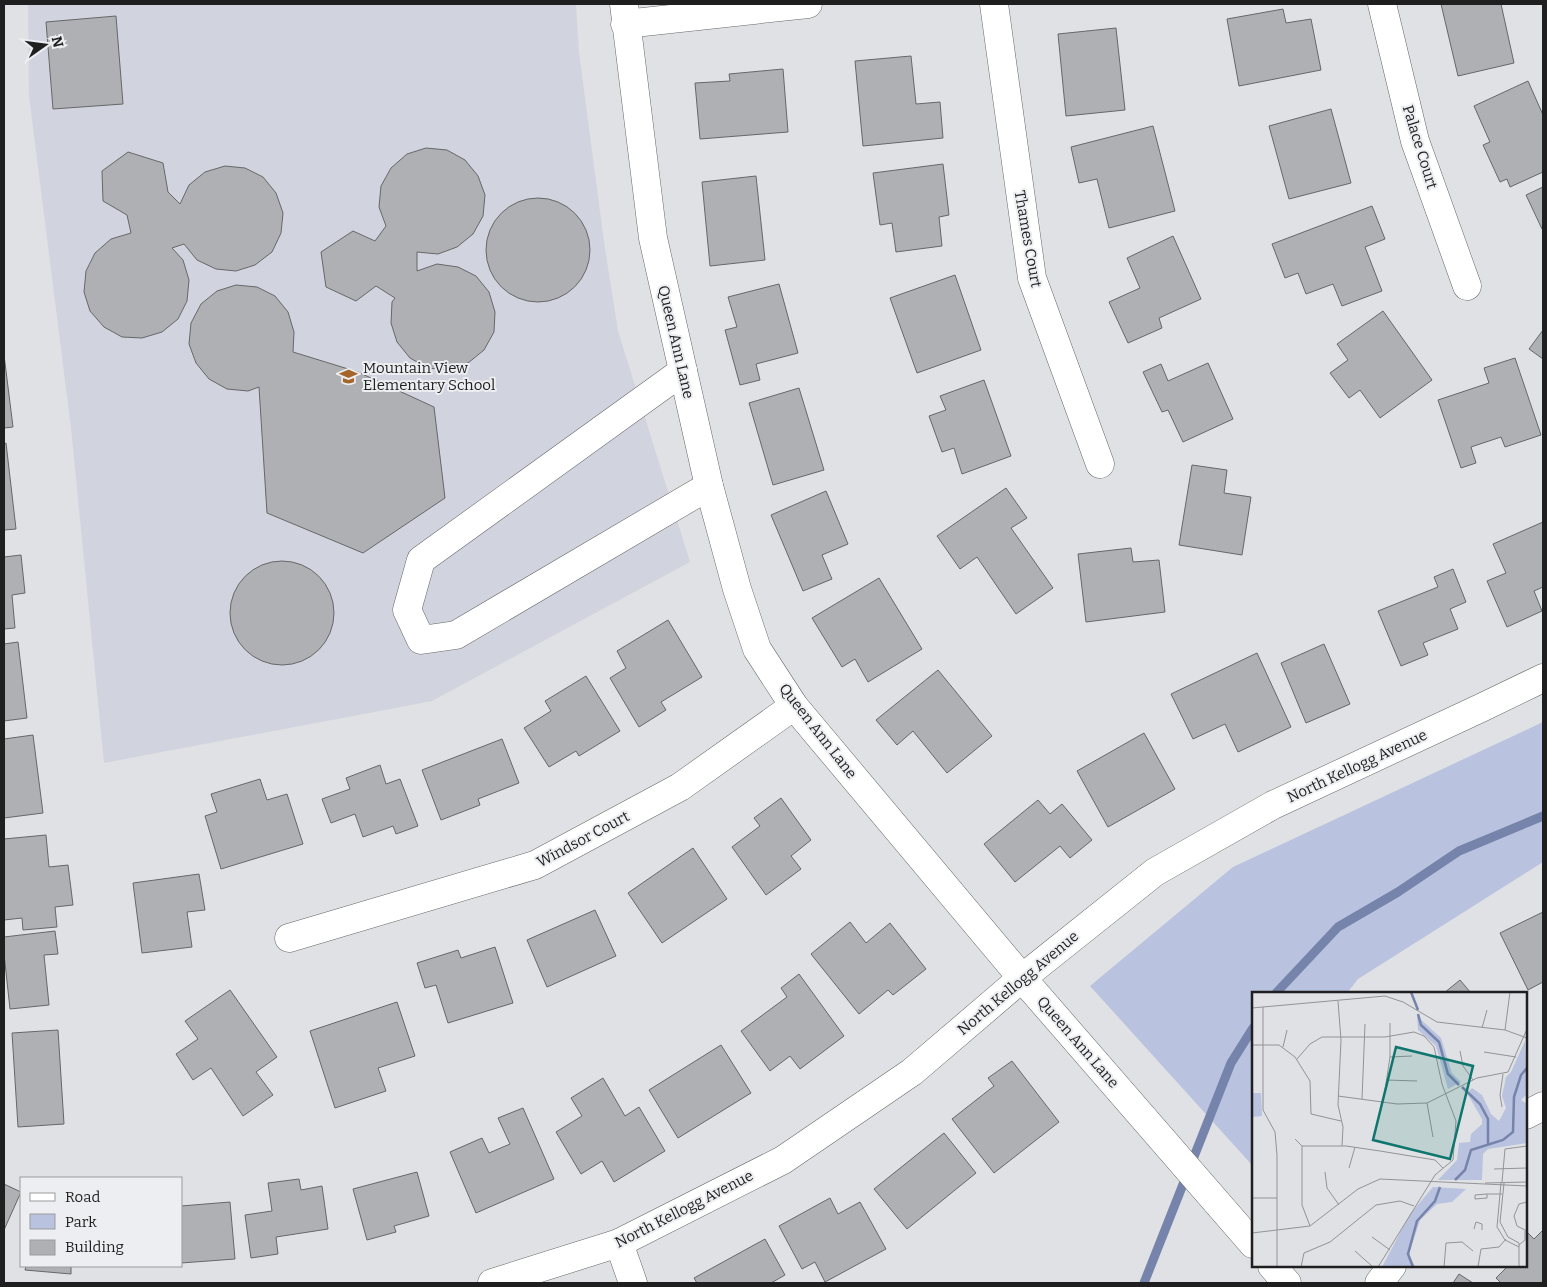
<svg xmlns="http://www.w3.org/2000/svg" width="1547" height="1287" viewBox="0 0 1547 1287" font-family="Bitter,serif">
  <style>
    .built { fill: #d1d4de }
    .green { fill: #b9c2df }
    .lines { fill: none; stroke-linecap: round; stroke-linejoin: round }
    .stream { stroke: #7683aa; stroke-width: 9 }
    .building { fill: #afb0b3; stroke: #666769 }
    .minor-casing { stroke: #67686b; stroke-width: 29 }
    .minor { stroke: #fff; stroke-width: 28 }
    .labels { text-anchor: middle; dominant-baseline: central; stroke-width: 4; stroke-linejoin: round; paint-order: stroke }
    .street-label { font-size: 15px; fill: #1f1f20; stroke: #edeef1 }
    .poi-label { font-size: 15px; fill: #1f1f20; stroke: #edeef1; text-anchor: start }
    .inset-river { fill: none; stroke: #7683aa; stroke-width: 2.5 }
    .inset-road { fill: none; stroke: #939396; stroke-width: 1 }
    .view { fill: #0f766e; fill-opacity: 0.15; stroke: #0f766e; stroke-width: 2.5 }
    .inset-edge { fill: none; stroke: #1f1f20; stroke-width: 2.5 }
  </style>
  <rect width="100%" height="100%" fill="#e0e1e4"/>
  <path class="built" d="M28,4H576L579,52L604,242L618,331L690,562L432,701L104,763L71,428L29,96Z"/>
  <path class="green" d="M1543,722V862L1358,979L1347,993H1253V1160L1252,1165L1090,986L1233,867Z"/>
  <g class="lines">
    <g class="stream">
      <path d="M1276,993L1338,927L1398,892L1459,851L1543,816"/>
      <path d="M1144,1283L1231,1063L1253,1028"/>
    </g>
  </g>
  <g class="building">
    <path d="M1441,4H1501L1514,63L1458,76Z"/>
    <path d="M1283,9L1286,23L1311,19L1321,70L1239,86L1227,19Z"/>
    <path d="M116,16L123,104L53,109L46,22Z"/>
    <path d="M1116,28L1125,110L1066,116L1058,34Z"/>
    <path d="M911,56L916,104L940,102L943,138L863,146L855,61Z"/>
    <path d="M783,69L788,132L700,139L695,83L730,81L729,74Z"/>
    <path d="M1528,81L1543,115V172L1510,187L1507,179L1500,182L1483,145L1490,142L1474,106Z"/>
    <path d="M1331,109L1351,183L1289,199L1269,126Z"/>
    <path d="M1153,126L1175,211L1109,228L1097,179L1079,183L1071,147Z"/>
    <path d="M426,148L447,150L465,160L478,176L485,195L483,216L473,234L457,247L438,254L417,252V271L437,264L458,267L476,276L489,292L495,312L494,332L484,350L468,363L449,370L428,368L410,358L397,342L391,323L392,302L395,298L376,286L356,301L326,287L321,252L353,231L375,241L386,226L379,207L381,186L391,168L407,154Z"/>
    <path d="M128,152L163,163L168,192L180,204L189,185L205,172L225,166L245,168L263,177L276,193L283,213L281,233L272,252L255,265L236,271L216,269L197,260L184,244L172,248L183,260L189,280L187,301L178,319L162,332L142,338L122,337L104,327L90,311L84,292L86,271L95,253L111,239L131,233L127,215L103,201L102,171Z"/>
    <path d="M943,164L949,215L939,217L942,246L896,252L892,223L880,225L873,173Z"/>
    <path d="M756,176L765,260L710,266L702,182Z"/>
    <path d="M1543,187V228L1542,229L1526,195Z"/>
    <circle cx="538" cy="250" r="52"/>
    <path d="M1372,206L1385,239L1365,247L1382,291L1342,306L1333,284L1306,294L1298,273L1285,278L1272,244Z"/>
    <path d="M1173,236L1201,299L1159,318L1162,328L1128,343L1109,302L1140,288L1127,258Z"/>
    <path d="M955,275L981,350L917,373L890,298Z"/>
    <path d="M779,284L798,353L756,364L760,380L740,385L725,330L737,327L728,297Z"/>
    <path d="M236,285L257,287L275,296L288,312L294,332L293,352L358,372L434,407L445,498L363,553L267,513L259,387L248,391L227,389L209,379L196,363L189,344L191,323L201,304L217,291Z"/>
    <path d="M1383,311L1432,380L1380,418L1360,390L1349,398L1330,373L1348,360L1337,344Z"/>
    <path d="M1543,330V359L1529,349Z"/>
    <path d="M4,355L13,427L4,428Z"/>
    <path d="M1515,358L1541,435L1505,447L1501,437L1471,447L1476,463L1461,468L1438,400L1489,383L1484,368Z"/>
    <path d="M1208,363L1233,419L1183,442L1168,410L1162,412L1143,372L1161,364L1168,381Z"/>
    <path d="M984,380L1011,456L962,474L954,448L942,452L929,416L946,410L940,396Z"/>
    <path d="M799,388L824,470L773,485L749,403Z"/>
    <path d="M6,443L16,529L4,530V444Z"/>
    <path d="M1192,465L1227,470L1224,493L1251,497L1242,555L1179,545Z"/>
    <path d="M1006,488L1027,518L1011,528L1053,588L1016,614L977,557L960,569L937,536Z"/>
    <path d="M826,491L848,544L822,555L832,579L803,591L771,515Z"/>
    <path d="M1543,522V587L1534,591L1542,611L1507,627L1487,581L1506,573L1493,544Z"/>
    <path d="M1131,548L1133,562L1159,560L1165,612L1086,622L1078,554Z"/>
    <path d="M21,555L25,593L12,595L15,628L4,629V557Z"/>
    <circle cx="282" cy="613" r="52"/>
    <path d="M1453,569L1466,602L1450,609L1458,629L1423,643L1428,655L1401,666L1378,611L1438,587L1434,577Z"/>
    <path d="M879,578L922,649L868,682L855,659L842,667L812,618Z"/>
    <path d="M668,620L702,677L661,702L666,710L639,727L610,678L626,668L617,651Z"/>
    <path d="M18,642L27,718L4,721V644Z"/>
    <path d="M1324,644L1350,704L1306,723L1281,663Z"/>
    <path d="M1257,653L1291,727L1238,752L1225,724L1193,739L1171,694Z"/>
    <path d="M938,670L992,736L947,773L913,731L897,745L876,720Z"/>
    <path d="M586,676L620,731L579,756L576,751L549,767L524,728L551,711L545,701Z"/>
    <path d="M1144,733L1175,789L1108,827L1077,771Z"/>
    <path d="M33,735L43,813L4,818V739Z"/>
    <path d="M502,739L519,783L478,799L480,805L441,820L422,770Z"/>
    <path d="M380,765L386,784L400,779L418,826L396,834L393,826L363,837L355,814L331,823L322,799L350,789L346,778Z"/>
    <path d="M260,779L267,800L287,794L303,844L221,869L205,816L217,812L211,794Z"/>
    <path d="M781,798L811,840L791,856L801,869L766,895L732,847L760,826L754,818Z"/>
    <path d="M1038,800L1050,814L1062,804L1092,840L1070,858L1060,846L1015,882L984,844Z"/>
    <path d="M46,835L49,867L68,865L73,905L55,907L57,927L23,930L22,918L4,920V839Z"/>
    <path d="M693,848L727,899L662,943L628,893Z"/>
    <path d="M199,874L205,910L187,912L192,947L142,953L133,883Z"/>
    <path d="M595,910L616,956L547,987L527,940Z"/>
    <path d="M1543,912V982L1528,990L1500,933Z"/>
    <path d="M850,922L866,943L890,923L926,969L893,995L888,990L859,1014L811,954Z"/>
    <path d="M55,931L58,954L44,955L49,1005L10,1009L4,954V937Z"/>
    <path d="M495,947L513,1003L448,1023L436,985L425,988L417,963L458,950L461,958Z"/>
    <path d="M799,974L844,1036L800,1069L790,1056L770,1071L741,1031L787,997L781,988Z"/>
    <path d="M1460,980L1471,993H1444Z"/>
    <path d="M230,990L277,1057L256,1072L273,1095L243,1116L211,1068L193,1080L176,1054L198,1039L185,1021Z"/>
    <path d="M397,1002L415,1056L378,1068L386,1091L335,1108L310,1031Z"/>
    <path d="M58,1030L64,1124L18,1127L12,1033Z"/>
    <path d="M721,1045L751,1093L678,1138L649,1090Z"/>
    <path d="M1012,1061L1059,1122L994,1173L952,1119L994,1086L988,1078Z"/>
    <path d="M603,1078L625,1116L639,1107L665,1151L614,1182L602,1161L581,1174L556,1132L582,1116L571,1098Z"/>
    <path d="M523,1108L554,1179L476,1213L450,1152L482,1138L489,1153L510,1144L498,1118Z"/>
    <path d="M944,1133L976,1173L907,1229L874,1189Z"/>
    <path d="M417,1172L429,1216L394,1226L396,1232L367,1240L353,1189Z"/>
    <path d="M299,1179L301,1190L322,1186L328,1229L276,1237L278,1254L251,1258L245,1215L272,1211L268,1183Z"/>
    <path d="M4,1184L21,1192L4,1230Z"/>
    <path d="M830,1198L838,1214L860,1202L886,1249L825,1282L815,1262L802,1269L779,1226Z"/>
    <path d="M230,1202L235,1259L181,1263V1206Z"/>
    <path d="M1543,1230V1283H1501L1496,1278L1508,1266H1526V1231L1534,1239Z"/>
    <path d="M765,1239L785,1275L771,1283H697L694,1278Z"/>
    <path d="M26,1266H71V1274L25,1270Z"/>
    <path d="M1459,1274L1473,1283H1453Z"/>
  </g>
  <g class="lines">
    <defs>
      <g id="minor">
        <path d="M624,4L653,238L709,486L737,589L757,649L794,706L1022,978L1253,1244"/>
        <path d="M994,4L1032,278L1100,464"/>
        <path d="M1382,4L1415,141L1467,286"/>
        <path d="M625,24L808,4"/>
        <path d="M683,371L421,560L407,610L421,640L456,635L709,486"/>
        <path d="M289,938L535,865L680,787L794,706"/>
        <path d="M1526,1115L1543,1106"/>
        <path d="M619,1243L633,1283"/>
        <path d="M1272,1266L1287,1283"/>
        <path d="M492,1283L619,1243L783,1160L912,1072L1022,978L1155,872L1273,805L1483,707L1543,678"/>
        <path d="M1379,1283L1392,1266"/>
      </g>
    </defs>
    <use href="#minor" class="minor-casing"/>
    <use href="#minor" class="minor"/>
  </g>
  <defs>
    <symbol id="school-bare" viewBox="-9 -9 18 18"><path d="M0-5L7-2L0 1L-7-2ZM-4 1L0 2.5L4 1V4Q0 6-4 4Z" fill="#a4652b" stroke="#edeef1" stroke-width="2.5" paint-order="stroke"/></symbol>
  </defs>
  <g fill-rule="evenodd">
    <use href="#school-bare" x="336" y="364" width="25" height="25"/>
  </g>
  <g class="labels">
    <g class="street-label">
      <text transform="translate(1420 147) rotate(73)">Palace Court</text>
      <text transform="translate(1028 239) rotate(80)">Thames Court</text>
      <text transform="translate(676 342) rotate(77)">Queen Ann Lane</text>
      <text transform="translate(818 731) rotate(52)">Queen Ann Lane</text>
      <text transform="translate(1357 766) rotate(-25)">North Kellogg Avenue</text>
      <text transform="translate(583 839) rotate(-28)">Windsor Court</text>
      <text transform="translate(1018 983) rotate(-40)">North Kellogg Avenue</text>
      <text transform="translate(1078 1042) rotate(49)">Queen Ann Lane</text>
      <text transform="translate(684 1209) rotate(-27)">North Kellogg Avenue</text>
    </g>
    <g class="poi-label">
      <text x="363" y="368">Mountain View<tspan x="363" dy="17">Elementary School</tspan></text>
    </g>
  </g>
  <g transform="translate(1252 992)">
    <rect width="275" height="275" fill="#e0e1e4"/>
    <path d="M165,24L189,46L200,81L209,90L196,97L184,54L166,38ZM273,49L275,102L269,108L275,112V151L236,157L231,162L230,188H186L205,168L207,151L218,150L219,142L230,132V127L215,101L220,96L230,103L239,122L247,129L254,116L250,104L254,85L259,80ZM0,101H9L10,124L0,125ZM181,195L214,197L200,210L185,212L168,228L157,262L163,275H130L158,222Z" fill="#b9c2df"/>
    <path class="inset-river" d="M159,0L166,18M166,22L169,33L187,50L196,82L207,93M210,95L228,112L236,127V152M203,188L213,178L219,158L251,148L261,140L262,105L269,83L275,76M161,275L156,262L165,229L183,209L188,195"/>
    <path class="inset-road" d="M86,9L89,48L86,113L91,135L90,154M11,15V118L23,140L25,163V275M0,16L133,4L151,10L185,30L253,38L275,46M230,36L235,18M253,38L258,0M0,53H27L43,65L58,89L59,122M31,55L35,38M208,59L211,74L221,88M232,60L264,65M138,65L160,64M45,67L58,52L70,45H133L162,40L172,44L182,55L190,92L204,129L201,168L183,183L126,275M134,88L165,89M86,104L145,112L175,111L225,86L256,80L275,37M110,107L113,32M131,111L138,65V31M175,111L181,145M250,115L248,103L251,82M59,122L89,129M43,147L50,154V213L58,234M50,154H94L128,159L183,168L191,176M97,176L103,155M242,177L275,176M73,180L75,196L87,213M250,190L253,157L275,154M233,191L275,190M249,191L245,235L253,248L267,255M252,191L248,230L256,245L267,251V275M235,202L223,203V207L235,206V202H250M0,206H25M275,210L267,212L262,224L265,234L275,239M222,237L224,230L230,232V238M0,241L58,234L106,197L128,187L275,194M120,245L138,258M267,253L273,248V239M103,259L121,275M49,275L52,261L78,250L124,213L148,209L162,214M192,275L194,251L210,250L221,259M226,275L229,257L247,255L254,247"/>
    <path class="view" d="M144,55L221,74L198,167L121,148Z"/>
    <rect width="275" height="275" class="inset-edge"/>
  </g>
  <rect width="1547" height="1287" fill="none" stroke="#1f1f20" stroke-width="10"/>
  <rect x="20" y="1177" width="162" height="90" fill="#edeef1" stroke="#9b9b9d"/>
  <rect x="30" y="1193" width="25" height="8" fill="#ffffff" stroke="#9b9b9d"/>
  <text x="65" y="1202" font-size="15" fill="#1f1f20">Road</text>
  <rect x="30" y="1214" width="25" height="15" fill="#b9c2df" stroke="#9b9b9d"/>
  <text x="65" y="1227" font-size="15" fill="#1f1f20">Park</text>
  <rect x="30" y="1240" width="25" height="15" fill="#afb0b3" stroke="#9b9b9d"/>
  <text x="65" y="1252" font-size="15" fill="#1f1f20">Building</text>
  <g transform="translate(45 45) rotate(76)" stroke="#edeef1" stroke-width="4" paint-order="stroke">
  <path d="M0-4L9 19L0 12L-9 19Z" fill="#1f1f20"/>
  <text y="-8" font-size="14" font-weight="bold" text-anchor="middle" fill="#1f1f20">N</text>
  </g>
</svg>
